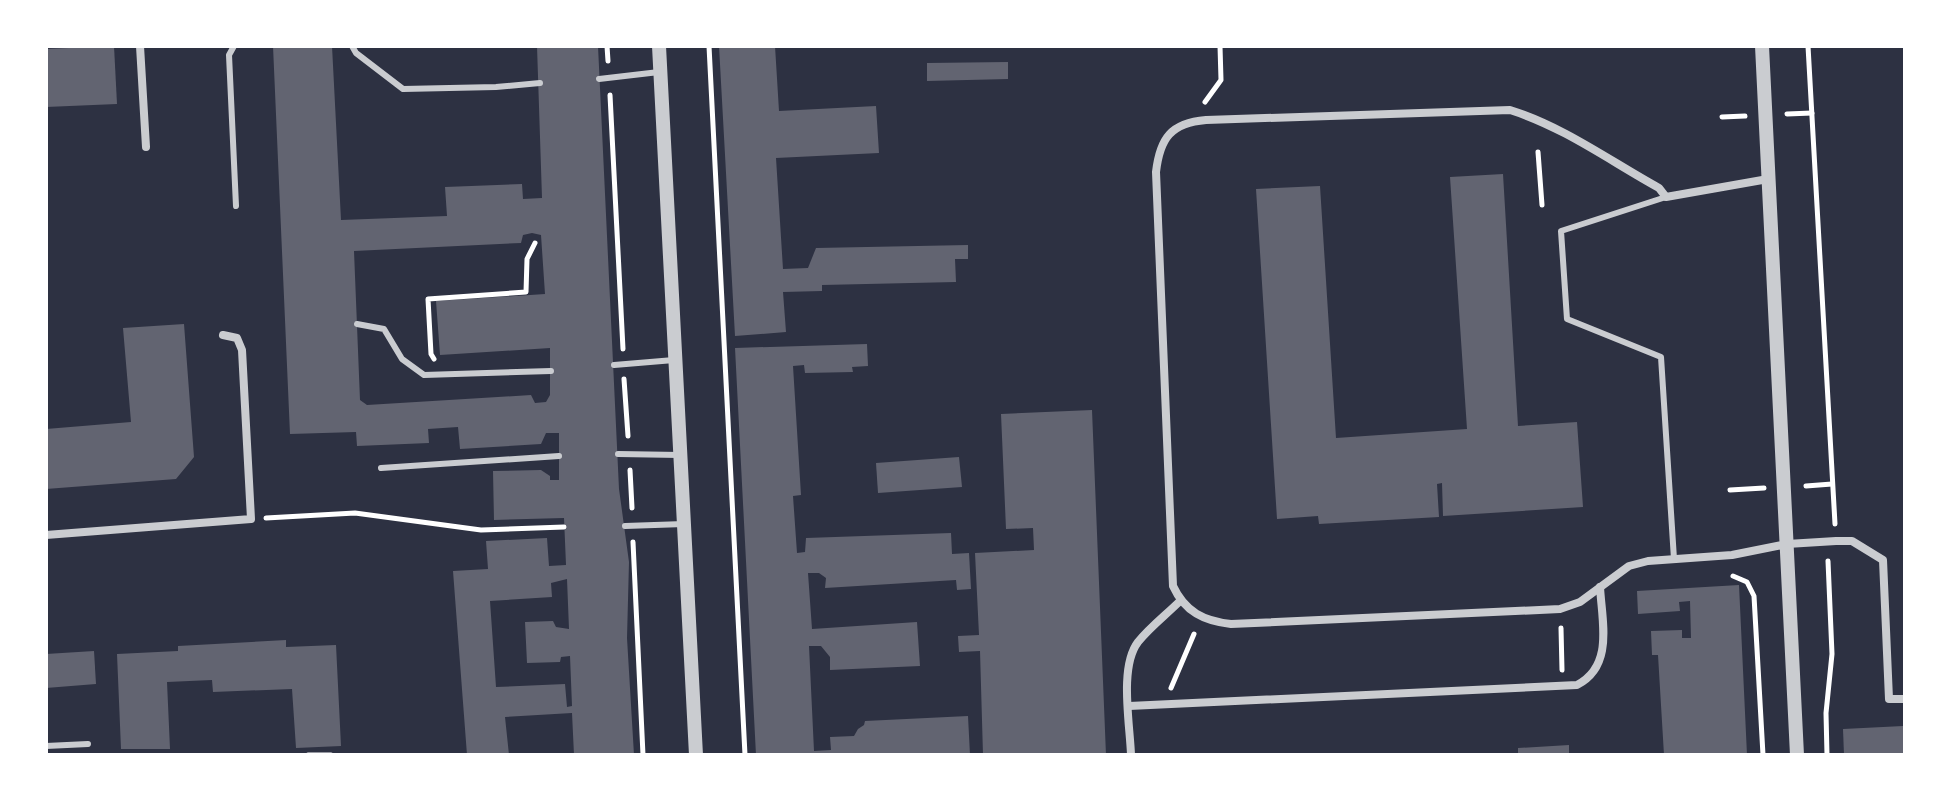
<svg xmlns="http://www.w3.org/2000/svg" width="1951" height="801" viewBox="0 0 1951 801" font-family="'Roboto Condensed',sans-serif">
  <style>
    .building { fill: #626471; fill-rule: evenodd }
    .lines { fill: none; stroke-linecap: round; stroke-linejoin: round }
    .path { stroke: #fff; stroke-width: 5 }
    .service { stroke: #caccd0; stroke-width: 6 }
    .minor { stroke: #caccd0; stroke-width: 8 }
    .tertiary { stroke: #caccd0; stroke-width: 14 }
  </style>
  <rect width="100%" height="100%" fill="#2d3142"/>
  <g class="building">
    <path d="M114,46L117,104L46,107V49Z"/>
    <path d="M273,46H332L341,220L447,216L445,187L522,184L523,199L542,198L537,46H598L619,489L629,562L627,638L634,755H574L572,713L505,717L509,755H467L453,571L488,569L486,541L547,538L549,566L566,565L564,518L494,520L493,471L541,470L550,476V480H559V433H546L541,444L460,449L458,427L428,429L429,443L357,446L356,432L290,434ZM532,233L541,235L545,294L436,301L440,355L550,348V395L546,402L535,403L531,395L367,405L360,400L354,251L521,243L523,235ZM567,579L569,629L556,627L553,621L525,622L527,663L560,662L561,657L570,656L572,706L567,707L565,684L496,687L490,601L552,597L551,583Z"/>
    <path d="M719,46H775L779,111L876,106L879,153L776,158L783,269L808,268L816,248L968,245V259H955L956,282L822,285V291L783,292L786,332L735,336Z"/>
    <path d="M1008,62V79L927,81V63Z"/>
    <path d="M1503,174L1518,426L1577,422L1583,507L1443,516L1442,483L1437,484L1439,517L1319,524L1318,516L1277,519L1256,189L1320,186L1336,438L1467,429L1450,177Z"/>
    <path d="M184,324L194,457L176,479L46,489V429L131,422L123,328Z"/>
    <path d="M867,344L868,366L852,367L853,372L805,373L804,365L793,366L801,495L793,496L797,553L805,552L806,538L951,533L952,554L969,553L971,589L957,590L956,580L825,588L826,578L819,573H808L812,629L917,622L920,666L830,670V657L821,646H809L814,751L831,750L830,737L854,736L858,729L864,725L865,721L968,716L970,755H756L735,348Z"/>
    <path d="M1092,410L1106,755H983L980,651L959,652L958,636L979,635L975,553L1034,550L1033,528L1006,529L1001,414Z"/>
    <path d="M959,457L962,487L878,493L876,463Z"/>
    <path d="M1739,585L1747,755H1664L1658,655H1652L1651,631L1682,630V638H1691L1690,601L1679,602L1680,611L1638,614L1637,591Z"/>
    <path d="M286,640V647L336,645L341,746L296,748L292,689L213,692L212,680L167,682L170,749H121L117,654L178,651V646Z"/>
    <path d="M94,651L96,684L46,688V654Z"/>
    <path d="M1903,726L1905,755H1844L1843,729Z"/>
    <path d="M1569,745V755H1518V748Z"/>
  </g>
  <g class="lines">
    <g class="path">
      <path d="M607,46L608,61"/>
      <path d="M709,46L745,755"/>
      <path d="M1808,46L1835,524"/>
      <path d="M610,95L623,349"/>
      <path d="M1205,102L1221,80L1220,46"/>
      <path d="M1787,114L1812,113"/>
      <path d="M1722,117L1745,116"/>
      <path d="M1538,152L1542,205"/>
      <path d="M434,359L431,354L428,299L526,292L527,259L535,243"/>
      <path d="M624,379L628,436"/>
      <path d="M630,470L632,508"/>
      <path d="M1806,486L1832,484"/>
      <path d="M1730,490L1764,488"/>
      <path d="M266,518L355,513L481,530L564,527"/>
      <path d="M633,542L643,755"/>
      <path d="M1733,576L1747,582L1754,596L1763,755"/>
      <path d="M1561,628L1562,670"/>
      <path d="M1171,688L1194,634"/>
      <path d="M308,755H331"/>
      <path d="M1827,755L1826,713L1832,654L1828,561"/>
    </g>
    <g class="service">
      <path d="M234,46L229,55L236,206"/>
      <path d="M352,46L356,53L403,89L496,87L540,83"/>
      <path d="M599,79L659,72"/>
      <path d="M1666,197L1561,231L1567,319L1661,357L1674,559"/>
      <path d="M357,324L384,329L402,359L424,375L551,371"/>
      <path d="M614,365L674,360"/>
      <path d="M618,454L680,455"/>
      <path d="M381,468L559,456"/>
      <path d="M625,526L684,524"/>
      <path d="M46,746L88,744"/>
    </g>
    <g class="minor">
      <path d="M140,46L146,147"/>
      <path d="M1768,179L1666,197L1659,188C1610,161 1564,127 1510,110L1206,120C1171,123 1160,138 1156,172L1173,586C1185,612 1204,621 1231,624L1560,609L1580,602L1629,566L1648,561L1732,555L1787,544L1836,541H1852L1883,560L1889,699H1905"/>
      <path d="M46,535L251,519L242,350L237,338L223,335"/>
      <path d="M1129,706L1577,685C1614,666 1602,622 1600,587"/>
      <path d="M1131,755C1130,724 1119,667 1138,642C1150,627 1167,614 1180,601"/>
    </g>
    <g class="tertiary">
      <path d="M659,46L696,755"/>
      <path d="M1762,46L1797,755"/>
    </g>
  </g>
  <rect width="1951" height="801" fill="none" stroke="#ffffff" stroke-width="96"/>
</svg>
